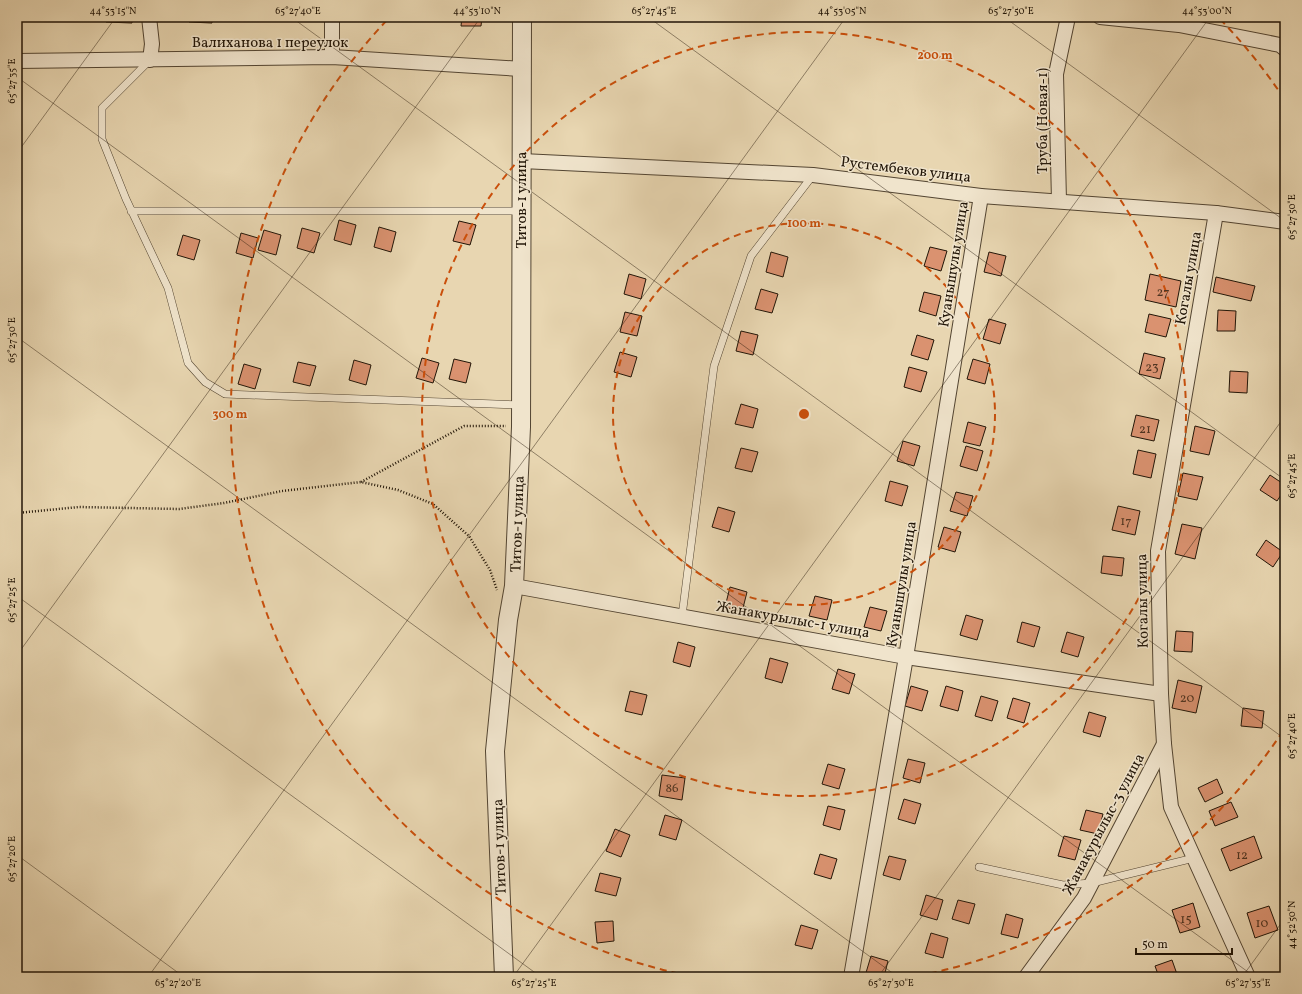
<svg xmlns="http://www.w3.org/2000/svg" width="1302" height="994" font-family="Vollkorn,serif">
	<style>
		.building { fill: #da9270; stroke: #211507 }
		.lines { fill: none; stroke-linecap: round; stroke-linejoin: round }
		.service-casing { stroke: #534532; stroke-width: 8 }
		.minor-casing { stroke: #534532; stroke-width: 16 }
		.tertiary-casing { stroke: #534532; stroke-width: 20 }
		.path { stroke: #211507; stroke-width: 2.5; stroke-dasharray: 1 2; stroke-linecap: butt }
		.service { stroke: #f0e4cc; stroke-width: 7 }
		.minor { stroke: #f0e4cc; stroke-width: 14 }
		.tertiary { stroke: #f0e4cc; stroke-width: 18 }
		.ticks { fill: none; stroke: #211507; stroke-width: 1; stroke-opacity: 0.45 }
		.ring { fill: none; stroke: #ca4f0b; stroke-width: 2; stroke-dasharray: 7 5 }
		.labels { text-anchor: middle; stroke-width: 3; stroke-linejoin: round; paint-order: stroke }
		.number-label { font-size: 13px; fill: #4f3421 }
		.street-label { font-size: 15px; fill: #211507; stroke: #f0e4cc }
		.centre { fill: #ca4f0b; stroke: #f0e4cc; stroke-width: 2 }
		.ring-label { font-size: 12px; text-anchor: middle; font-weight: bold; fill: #ca4f0b; stroke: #f0e4cc; stroke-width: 3; stroke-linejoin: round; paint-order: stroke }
		.neatline { fill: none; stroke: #211507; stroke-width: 1.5 }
		.ticks-label { font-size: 10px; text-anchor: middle; fill: #211507 }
	</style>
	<rect width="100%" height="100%" fill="#e8d6b1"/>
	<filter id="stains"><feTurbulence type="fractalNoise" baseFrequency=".005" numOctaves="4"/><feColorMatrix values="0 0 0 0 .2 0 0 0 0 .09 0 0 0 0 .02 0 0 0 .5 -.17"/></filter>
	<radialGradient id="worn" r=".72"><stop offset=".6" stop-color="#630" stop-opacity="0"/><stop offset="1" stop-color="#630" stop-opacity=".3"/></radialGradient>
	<g class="building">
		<polygon points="17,17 34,17 34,19 17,18"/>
		<polygon points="106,17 132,17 132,23 106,22"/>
		<polygon points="189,17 212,17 212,23 189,22"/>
		<rect x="290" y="17" width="21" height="4"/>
		<polygon points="462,17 482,17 481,26 461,26"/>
		<rect x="567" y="17" width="31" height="3"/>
		<polygon points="339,220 356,225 351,245 334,240"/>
		<polygon points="459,221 476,225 470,245 453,241"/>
		<polygon points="379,227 396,232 391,252 374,247"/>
		<polygon points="302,228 320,233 314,253 297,248"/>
		<polygon points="264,230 281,235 276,255 258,250"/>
		<polygon points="241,233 258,238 253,258 236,253"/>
		<polygon points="183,235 200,240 194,260 177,255"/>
		<polygon points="930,247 947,251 941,271 924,266"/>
		<polygon points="771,252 788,257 783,277 766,272"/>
		<polygon points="989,252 1006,256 1001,276 984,272"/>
		<polygon points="629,274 646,279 641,299 624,294"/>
		<polygon points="1150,274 1181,281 1176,307 1145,300"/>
		<polygon points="1216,277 1255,286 1251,301 1213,292"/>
		<polygon points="761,289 778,294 772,313 755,309"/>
		<polygon points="924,292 941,296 936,316 919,311"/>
		<polygon points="1218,310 1236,311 1235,331 1217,331"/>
		<polygon points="625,312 642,316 637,336 620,332"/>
		<polygon points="1149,314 1171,319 1166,337 1145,332"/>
		<polygon points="989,319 1006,324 1000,344 983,339"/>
		<polygon points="741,331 758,335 753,355 736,351"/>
		<polygon points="917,335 934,340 928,360 911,355"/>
		<polygon points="620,352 637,357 631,377 614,372"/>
		<polygon points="1144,353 1165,358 1160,379 1139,374"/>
		<polygon points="422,358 439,363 433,383 416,378"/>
		<polygon points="454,359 471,363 466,383 449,379"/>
		<polygon points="973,359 990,364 985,384 967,379"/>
		<polygon points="354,360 371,365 366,385 349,380"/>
		<polygon points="298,362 316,366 310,386 293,382"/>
		<polygon points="244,364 261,369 255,389 238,384"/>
		<polygon points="909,367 927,372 921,392 904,387"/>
		<polygon points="1230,371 1248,372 1247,393 1229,392"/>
		<polygon points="741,404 758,409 753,428 735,424"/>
		<polygon points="1136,415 1159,420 1154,441 1131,436"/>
		<polygon points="968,422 986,427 980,446 963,442"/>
		<polygon points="1195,426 1215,431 1209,455 1190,451"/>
		<polygon points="903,441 920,446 914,466 897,461"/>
		<polygon points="966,446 983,451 977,471 960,466"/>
		<polygon points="741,448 758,452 752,472 735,468"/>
		<polygon points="1138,450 1156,454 1151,478 1133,474"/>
		<polygon points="1183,473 1203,477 1197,500 1178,496"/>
		<polygon points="1270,475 1285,485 1285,489 1277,501 1260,490"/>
		<polygon points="890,481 908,486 902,506 885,501"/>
		<polygon points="956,492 973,496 967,516 950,511"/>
		<polygon points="1118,506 1140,511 1135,535 1112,530"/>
		<polygon points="718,507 735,512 729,532 712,527"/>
		<polygon points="1182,524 1202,528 1195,559 1175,554"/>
		<polygon points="944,527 961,532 955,552 938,547"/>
		<polygon points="1266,540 1283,552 1273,567 1256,555"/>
		<polygon points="1103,556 1124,558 1122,576 1101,573"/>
		<polygon points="730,587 747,592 742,612 725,607"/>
		<polygon points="815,596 832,600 827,620 809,616"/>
		<polygon points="870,607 887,611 881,631 864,627"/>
		<polygon points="966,615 983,620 977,640 960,635"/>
		<polygon points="1022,622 1040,627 1034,647 1017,642"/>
		<polygon points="1176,631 1193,632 1192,652 1174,651"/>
		<polygon points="1067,632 1084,637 1078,657 1061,652"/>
		<polygon points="678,642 695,647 690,667 673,662"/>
		<polygon points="770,658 788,663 782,683 765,678"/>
		<polygon points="838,669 855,674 849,694 832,689"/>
		<polygon points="1178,680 1202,686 1196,713 1172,708"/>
		<polygon points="911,686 928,691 922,711 905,706"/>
		<polygon points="946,686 963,691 958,711 940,706"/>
		<polygon points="630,691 647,695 642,715 625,711"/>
		<polygon points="981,696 998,701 992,721 975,716"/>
		<polygon points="1013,698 1030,703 1024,723 1007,718"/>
		<polygon points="1243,708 1264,711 1262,728 1241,726"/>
		<polygon points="1089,712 1106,717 1100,737 1083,732"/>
		<polygon points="908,759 925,763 920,783 903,778"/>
		<polygon points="828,764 845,769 839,789 822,784"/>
		<polygon points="662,775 685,778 682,800 659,796"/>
		<polygon points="1217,779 1223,793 1205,802 1198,788"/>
		<polygon points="904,799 921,804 915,824 898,819"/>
		<polygon points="1231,802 1238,817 1215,826 1209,811"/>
		<polygon points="828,806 845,810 840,830 823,825"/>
		<polygon points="1086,810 1103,814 1098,834 1080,830"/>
		<polygon points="665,815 682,820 676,840 659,835"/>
		<polygon points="615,829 630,835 621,857 606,851"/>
		<polygon points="1064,836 1081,840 1075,860 1058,856"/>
		<polygon points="1254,836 1262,858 1230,871 1221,849"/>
		<polygon points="820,854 837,859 831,879 814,874"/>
		<polygon points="889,856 906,860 900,880 883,875"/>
		<polygon points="600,873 621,878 616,896 595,891"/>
		<polygon points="926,895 943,900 937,920 920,915"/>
		<polygon points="958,900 975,904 969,924 952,919"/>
		<polygon points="1193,903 1200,927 1180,933 1172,910"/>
		<polygon points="1269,906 1278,930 1255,938 1247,913"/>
		<polygon points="1006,914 1023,919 1018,938 1001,934"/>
		<polygon points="613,921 614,941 597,943 595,922"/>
		<polygon points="801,925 818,930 812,949 795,945"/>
		<polygon points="931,933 948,938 943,958 925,953"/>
		<polygon points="871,956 888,961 884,977 865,976"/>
		<polygon points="1172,960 1178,977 1159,977 1155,966"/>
	</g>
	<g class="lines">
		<g class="service-casing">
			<g id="service">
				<polyline points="150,60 102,108 102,139 126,199 168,288 188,363 205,382 225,394 520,405"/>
				<polyline points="131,211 521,211"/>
				<polyline points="682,616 714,366 751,256 813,175"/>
				<polyline points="979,867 1063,885 1092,883 1194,858"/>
			</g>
		</g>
		<g class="minor-casing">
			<g id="minor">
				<polyline points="149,17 152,44 150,60"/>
				<polyline points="1100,17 1179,25 1280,45 1285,49"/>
				<polyline points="332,57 332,17"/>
				<polyline points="17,61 332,57 522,69"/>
				<polyline points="522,161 813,175 981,196 1216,213 1285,222"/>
				<polyline points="1059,201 1056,74 1068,17"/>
				<polyline points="1216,213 1158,551 1161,694 1164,744 1171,807 1248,977"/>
				<polyline points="514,586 906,657 1161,694"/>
				<polyline points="851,977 906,657 981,196"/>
				<polyline points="1026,977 1084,898 1164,744"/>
			</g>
		</g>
		<g class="tertiary-casing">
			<polyline id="tertiary" points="504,977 495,751 508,620 514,586 521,427 522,17"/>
		</g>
		<g class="path">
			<polyline points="361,482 464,426 506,426"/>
			<polyline points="17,513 79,507 179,509 224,503 282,491 361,482 398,490 433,504 469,536 490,570 497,590"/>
		</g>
		<use href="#service" class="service"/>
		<use href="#minor" class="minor"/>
		<use href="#tertiary" class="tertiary"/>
	</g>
	<path class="ticks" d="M291,17l994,722M648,17l637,463M1004,17l281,204M17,77l1238,900M17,153l99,-136M17,337l881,640M17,596l524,381M17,655l464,-638M17,855l167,122M148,977l698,-960M513,977l697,-960M878,977l407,-561M1242,977l43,-59"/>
	<g class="ring">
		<circle cx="804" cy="414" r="191"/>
		<circle cx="804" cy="414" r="382"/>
		<path d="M1283 731A574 574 0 0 1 918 976M690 976A574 574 0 0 1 388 19M1220 19A574 574 0 0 1 1283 97"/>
	</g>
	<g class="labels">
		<g class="number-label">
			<text x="1163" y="296">27</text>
			<text x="1152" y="371">23</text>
			<text x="1145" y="433">21</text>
			<text x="1126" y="525">17</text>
			<text x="1187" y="702">20</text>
			<text x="672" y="792">86</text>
			<text x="1242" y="859">12</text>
			<text x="1186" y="923">15</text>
			<text x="1262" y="927">10</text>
		</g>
		<g class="street-label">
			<text x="270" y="47">Валиханова 1 переулок</text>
			<text transform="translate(1042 121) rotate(-90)" y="5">Труба (Новая-1)</text>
			<text transform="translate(906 169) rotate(7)" y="5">Рустембеков улица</text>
			<text transform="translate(521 200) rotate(-90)" y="5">Титов-1 улица</text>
			<text transform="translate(953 264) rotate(-81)" y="5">Куанышулы улица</text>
			<text transform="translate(1188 278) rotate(-80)" y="5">Когалы улица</text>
			<text transform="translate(517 524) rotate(-88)" y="5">Титов-1 улица</text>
			<text transform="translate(901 584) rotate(-81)" y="5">Куанышулы улица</text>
			<text transform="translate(1142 601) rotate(-91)" y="5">Когалы улица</text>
			<text transform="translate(793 619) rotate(10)" y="5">Жанакурылыс-1 улица</text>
			<text transform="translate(1103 824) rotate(-62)" y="5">Жанакурылыс-3 улица</text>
			<text transform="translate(499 847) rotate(-92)" y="5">Титов-1 улица</text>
		</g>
	</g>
	<circle cx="804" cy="414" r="6" class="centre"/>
	<g class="ring-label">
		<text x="935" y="59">200 m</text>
		<text x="804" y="227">100 m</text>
		<text x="230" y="418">300 m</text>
	</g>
	<rect width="1302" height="994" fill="none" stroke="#e8d6b1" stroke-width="44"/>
	<path d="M1136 948v6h96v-6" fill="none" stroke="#211507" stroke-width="2"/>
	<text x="1142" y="948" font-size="12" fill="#211507" stroke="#f0e4cc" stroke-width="3" paint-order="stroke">50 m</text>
	<rect x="22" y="22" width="1258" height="950" class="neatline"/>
	<g class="ticks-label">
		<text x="113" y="14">44°53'15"N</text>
		<text x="298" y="14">65°27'40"E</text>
		<text x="477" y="14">44°53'10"N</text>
		<text x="654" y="14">65°27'45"E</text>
		<text x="842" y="14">44°53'05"N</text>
		<text x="1011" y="14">65°27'50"E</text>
		<text x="1207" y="14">44°53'00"N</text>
		<text transform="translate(11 81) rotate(-90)" y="4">65°27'35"E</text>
		<text transform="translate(1291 217) rotate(-90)" y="4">65°27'50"E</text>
		<text transform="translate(11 340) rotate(-90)" y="4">65°27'30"E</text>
		<text transform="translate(1291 476) rotate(-90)" y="4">65°27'45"E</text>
		<text transform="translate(11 600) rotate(-90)" y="4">65°27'25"E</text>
		<text transform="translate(1291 736) rotate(-90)" y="4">65°27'40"E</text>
		<text transform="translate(11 859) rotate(-90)" y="4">65°27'20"E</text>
		<text transform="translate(1291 925) rotate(-90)" y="4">44°52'50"N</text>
		<text x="178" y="986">65°27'20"E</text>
		<text x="534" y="986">65°27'25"E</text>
		<text x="891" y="986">65°27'30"E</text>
		<text x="1248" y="986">65°27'35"E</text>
	</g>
	<rect width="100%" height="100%" filter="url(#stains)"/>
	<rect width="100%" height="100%" fill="url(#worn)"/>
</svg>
